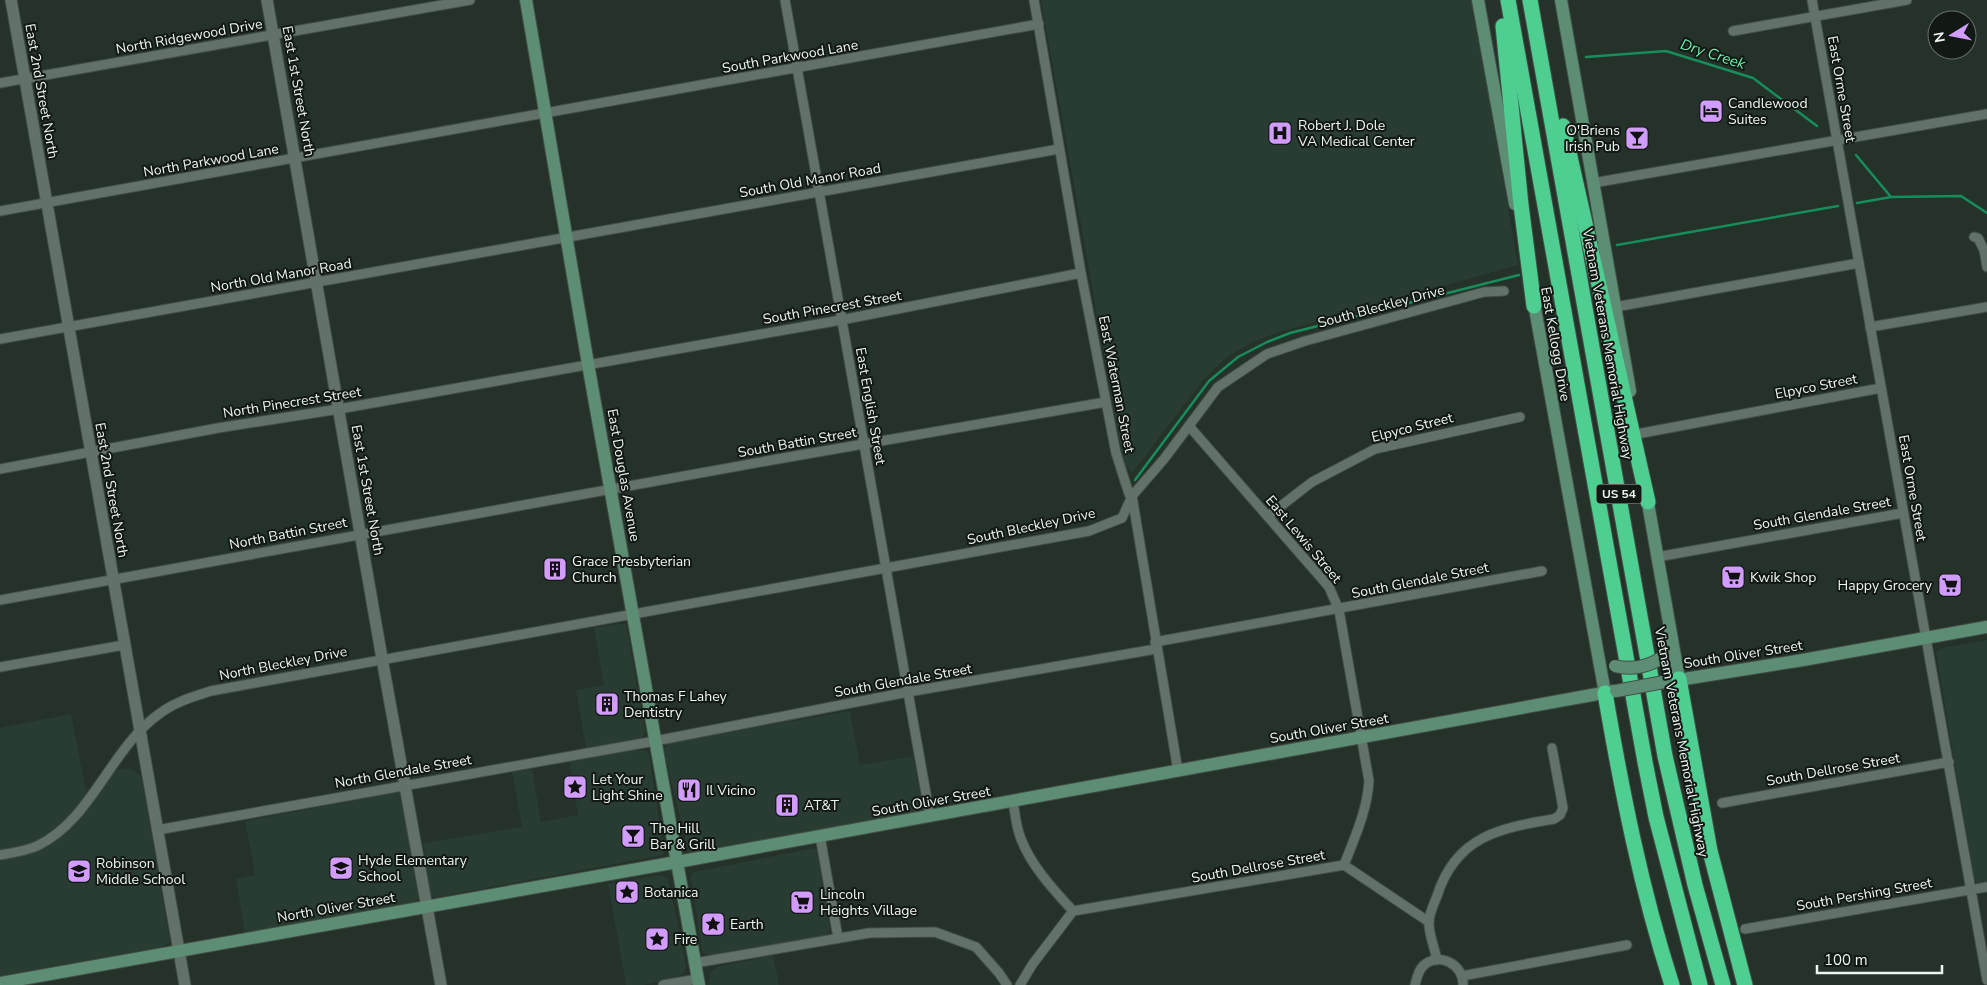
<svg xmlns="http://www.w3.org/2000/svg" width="1987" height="985" font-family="'Nunito Sans',sans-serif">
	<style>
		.built { fill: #283c31 }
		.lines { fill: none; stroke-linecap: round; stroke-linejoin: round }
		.stream { stroke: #178d5c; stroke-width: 2.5 }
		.minor-casing { stroke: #434f47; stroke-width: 11 }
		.tertiary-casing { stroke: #434f47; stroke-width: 13 }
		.secondary-casing { stroke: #434f47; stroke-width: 14 }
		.motorway-casing { stroke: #434f47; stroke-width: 17 }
		.minor { stroke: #637269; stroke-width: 9 }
		.tertiary { stroke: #637269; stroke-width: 11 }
		.secondary { stroke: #5d8e75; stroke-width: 12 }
		.motorway { stroke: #4ece91; stroke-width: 15 }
		.secondary-bridge-casing { stroke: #434f47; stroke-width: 14; stroke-linecap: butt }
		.secondary-bridge { stroke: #5d8e75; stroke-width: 12 }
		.labels { text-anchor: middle; stroke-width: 4; stroke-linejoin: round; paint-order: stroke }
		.shield { fill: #121814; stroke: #abb3ae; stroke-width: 1 }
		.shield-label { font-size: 12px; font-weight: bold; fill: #edf5f0 }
		.street-label { font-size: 14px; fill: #edf5f0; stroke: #121814 }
		.poi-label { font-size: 14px; fill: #edf5f0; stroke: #121814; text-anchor: start }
		.water-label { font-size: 15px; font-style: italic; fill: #69f2af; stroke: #121814 }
	</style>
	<rect width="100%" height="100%" fill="#24322a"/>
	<g class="built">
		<polygon points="1041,0 1472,0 1518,265 1279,332 1255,341 1227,357 1204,379 1132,473 1124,463 1121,449"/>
		<polygon points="620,624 626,624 645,730 644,735 641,738 586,748 576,690 604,685 594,628"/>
		<polygon points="1987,640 1987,883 1981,884 1976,883 1974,878 1936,652 1942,648"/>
		<polygon points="850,711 860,765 913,756 923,809 922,811 694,853 688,851 664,751 667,743"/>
		<polygon points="71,714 86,791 90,804 113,773 118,769 131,768 140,775 142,780 170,942 163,947 0,976 0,728"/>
		<polygon points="635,750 646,751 649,754 664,851 663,855 438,897 434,897 431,895 423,843 522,827 512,772 532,769 541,822 578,815 569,762"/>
		<polygon points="399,792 402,794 420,893 419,899 412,904 245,933 236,879 255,875 245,821"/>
		<polygon points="814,848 817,852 830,928 829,932 826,935 711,955 705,954 702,951 691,880 691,875 693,872"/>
		<polygon points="662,875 668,878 684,955 686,967 684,972 675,979 643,985 626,985 608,884"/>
		<polygon points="773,955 779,985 708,985 710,973 717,967"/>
	</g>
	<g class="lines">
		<g class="stream">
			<polyline points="1586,57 1666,51 1753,78 1817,126"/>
			<polyline points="1856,155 1891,197"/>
			<polyline points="1857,203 1891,197 1961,196 1987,213"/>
			<polyline points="1617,245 1838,206"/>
			<polyline points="1135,480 1209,381 1238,357 1267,342 1290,333 1519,275"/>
		</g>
		<g class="minor-casing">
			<g id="minor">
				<polyline points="785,0 930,816"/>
				<polyline points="1034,0 1081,273 1116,453 1129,494 1132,496 1178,771"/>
				<polyline points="1812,0 1987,980"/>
				<polyline points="1733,31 1907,0"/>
				<polyline points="0,83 470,0"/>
				<polyline points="1593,183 1987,114"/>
				<polyline points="0,211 1039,24"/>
				<polyline points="1974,237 1978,238 1984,250 1987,267"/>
				<polyline points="1615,307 1859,263"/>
				<polyline points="1870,327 1987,307"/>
				<polyline points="0,339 1059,149"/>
				<path d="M1189,426l140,161 10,23 30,171c-2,30 -14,56 -25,84"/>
				<polyline points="1637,434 1881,388"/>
				<polyline points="0,469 218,428 339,409 841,320 1081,273"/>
				<polyline points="1268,516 1312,482 1375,449 1520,417"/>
				<polyline points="1657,557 1903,513"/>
				<polyline points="0,600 789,457 1106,402"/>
				<polyline points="1155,642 1542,571"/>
				<polyline points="0,667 124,645"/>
				<path d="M1013,801c2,12 3,26 8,38 11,28 32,50 52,72"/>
				<polyline points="1722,803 1949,762"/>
				<polyline points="157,830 655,741 908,692 1156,649"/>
				<polyline points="820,836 838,938"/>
				<path d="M0,855c12,-2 26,-4 37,-9 55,-26 73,-97 122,-132 16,-12 33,-17 52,-23l878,-160 33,-13 10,-22 32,-37 54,-72 49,-33 38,-13 179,-49 20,-1"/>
				<polyline points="1745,929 1987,887"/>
				<path d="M1437,960c-2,-11 -9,-28 -8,-38 0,-8 5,-18 8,-26 19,-60 63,-68 117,-77l6,-4 3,-7 -11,-60"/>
				<polyline points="695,963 869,933 935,932 976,947 999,973 1007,985"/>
				<polyline points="1462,976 1627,945"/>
				<polyline points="663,985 698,979"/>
				<polyline points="1020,985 1032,965 1073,911 1344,865 1429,922"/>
				<path d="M1415,985c2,-7 3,-14 8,-19 15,-15 41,-2 40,19"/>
			</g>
		</g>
		<g class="tertiary-casing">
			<g id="tertiary">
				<polyline points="11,0 185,985"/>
				<polyline points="267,0 383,664 441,985"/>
			</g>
		</g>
		<g class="secondary-casing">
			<g id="secondary">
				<polyline points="526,0 588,364 699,985"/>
				<polyline points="1478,0 1515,204"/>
				<polyline points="1561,0 1630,391"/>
				<polyline points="1533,298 1605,693"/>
				<polyline points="1646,492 1679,679"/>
				<polyline points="1672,681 1803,660 1987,627"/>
				<polyline points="0,983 677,862 1614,691"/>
			</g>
		</g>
		<g class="motorway-casing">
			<g id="motorway">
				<polyline points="1508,0 1645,762 1656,817 1700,985"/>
				<polyline points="1530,0 1665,756 1695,885 1723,985"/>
				<polyline points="1503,26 1521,205 1534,306"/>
				<polyline points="1563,126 1648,502"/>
				<polyline points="1679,679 1710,851 1745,985"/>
				<path d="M1605,693c17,99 36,196 67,292"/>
			</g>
		</g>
		<use href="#minor" class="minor"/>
		<use href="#tertiary" class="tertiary"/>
		<use href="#secondary" class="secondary"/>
		<use href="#motorway" class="motorway"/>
		<g class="secondary-bridge-casing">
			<g id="secondary-bridge">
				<path d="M1615,666c16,4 33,1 46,-8"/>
				<polyline points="1616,691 1664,682"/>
			</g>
		</g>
		<use href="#secondary-bridge" class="secondary-bridge"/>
	</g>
	<defs>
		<g id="hotel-square" transform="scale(1.25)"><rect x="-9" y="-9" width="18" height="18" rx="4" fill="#d29cfd" stroke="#121814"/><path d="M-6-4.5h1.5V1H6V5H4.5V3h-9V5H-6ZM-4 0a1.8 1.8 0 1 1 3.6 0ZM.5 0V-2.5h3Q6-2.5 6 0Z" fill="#111"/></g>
		<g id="hospital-square" transform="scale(1.25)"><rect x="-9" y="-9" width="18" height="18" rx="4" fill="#d29cfd" stroke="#121814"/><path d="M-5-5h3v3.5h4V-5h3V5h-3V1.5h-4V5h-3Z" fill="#111"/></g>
		<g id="bar-square" transform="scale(1.25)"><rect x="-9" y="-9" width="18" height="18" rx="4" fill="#d29cfd" stroke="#121814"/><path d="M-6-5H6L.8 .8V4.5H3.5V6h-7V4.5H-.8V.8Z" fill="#111"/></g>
		<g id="building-square" transform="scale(1.25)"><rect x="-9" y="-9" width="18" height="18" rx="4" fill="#d29cfd" stroke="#121814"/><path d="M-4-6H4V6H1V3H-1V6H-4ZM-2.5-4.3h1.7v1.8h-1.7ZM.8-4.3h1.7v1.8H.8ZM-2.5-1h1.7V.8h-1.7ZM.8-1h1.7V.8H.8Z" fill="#111"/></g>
		<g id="supermarket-square" transform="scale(1.25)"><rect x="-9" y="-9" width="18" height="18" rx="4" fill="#d29cfd" stroke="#121814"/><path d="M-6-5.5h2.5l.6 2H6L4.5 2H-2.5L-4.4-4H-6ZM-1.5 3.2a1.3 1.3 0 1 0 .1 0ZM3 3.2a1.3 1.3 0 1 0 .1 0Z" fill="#111"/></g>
		<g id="sight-square" transform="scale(1.25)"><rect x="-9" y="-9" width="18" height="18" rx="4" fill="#d29cfd" stroke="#121814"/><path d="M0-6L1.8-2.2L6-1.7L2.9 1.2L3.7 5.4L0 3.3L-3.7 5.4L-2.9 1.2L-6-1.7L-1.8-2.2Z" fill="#111"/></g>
		<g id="restaurant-square" transform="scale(1.25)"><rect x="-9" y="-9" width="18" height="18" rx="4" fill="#d29cfd" stroke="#121814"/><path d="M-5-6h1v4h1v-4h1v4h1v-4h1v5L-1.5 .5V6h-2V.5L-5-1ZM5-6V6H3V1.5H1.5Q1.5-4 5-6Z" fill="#111"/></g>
		<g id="school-square" transform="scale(1.25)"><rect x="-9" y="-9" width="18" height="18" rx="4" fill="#d29cfd" stroke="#121814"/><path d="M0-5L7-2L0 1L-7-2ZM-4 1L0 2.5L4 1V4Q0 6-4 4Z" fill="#111"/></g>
	</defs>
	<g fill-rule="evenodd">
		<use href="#hotel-square" x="1711" y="111"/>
		<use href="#hospital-square" x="1280" y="133"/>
		<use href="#bar-square" x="1637" y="138"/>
		<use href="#building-square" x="555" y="569"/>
		<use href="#supermarket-square" x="1733" y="577"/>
		<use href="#supermarket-square" x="1950" y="585"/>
		<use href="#building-square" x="607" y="704"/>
		<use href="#sight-square" x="575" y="787"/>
		<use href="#restaurant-square" x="689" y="790"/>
		<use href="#building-square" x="787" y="805"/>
		<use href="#bar-square" x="633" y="836"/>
		<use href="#school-square" x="341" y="868"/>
		<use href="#school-square" x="79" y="871"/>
		<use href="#sight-square" x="627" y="892"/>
		<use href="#supermarket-square" x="802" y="902"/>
		<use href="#sight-square" x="713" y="924"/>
		<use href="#sight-square" x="657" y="939"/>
	</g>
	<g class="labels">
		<rect class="shield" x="1596.5" y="484.5" width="45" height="19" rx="4"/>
		<g class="shield-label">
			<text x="1619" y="498">US 54</text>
		</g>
		<g class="street-label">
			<text transform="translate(189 36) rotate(-10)" y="5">North Ridgewood Drive</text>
			<text transform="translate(790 56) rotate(-10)" y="5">South Parkwood Lane</text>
			<text transform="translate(1842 89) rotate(80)" y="5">East Orme Street</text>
			<text transform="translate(42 91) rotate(80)" y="5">East 2nd Street North</text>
			<text transform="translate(299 91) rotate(80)" y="5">East 1st Street North</text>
			<text transform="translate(211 160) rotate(-10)" y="5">North Parkwood Lane</text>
			<text transform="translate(810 180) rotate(-10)" y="5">South Old Manor Road</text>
			<text transform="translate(281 275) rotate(-10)" y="5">North Old Manor Road</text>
			<text transform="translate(1381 306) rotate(-15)" y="5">South Bleckley Drive</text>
			<text transform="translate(832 307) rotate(-10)" y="5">South Pinecrest Street</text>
			<text transform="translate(1556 344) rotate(80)" y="5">East Kellogg Drive</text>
			<text transform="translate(1608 344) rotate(80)" y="5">Vietnam Veterans Memorial Highway</text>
			<text transform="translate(1117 384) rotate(79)" y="5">East Waterman Street</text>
			<text transform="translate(1816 386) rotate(-11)" y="5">Elpyco Street</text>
			<text transform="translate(292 402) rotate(-9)" y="5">North Pinecrest Street</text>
			<text transform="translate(871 406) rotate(80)" y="5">East English Street</text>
			<text transform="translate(1412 427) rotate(-14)" y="5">Elpyco Street</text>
			<text transform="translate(797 442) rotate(-10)" y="5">South Battin Street</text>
			<text transform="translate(624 475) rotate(80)" y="5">East Douglas Avenue</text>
			<text transform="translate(1913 488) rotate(80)" y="5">East Orme Street</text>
			<text transform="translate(112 490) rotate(80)" y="5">East 2nd Street North</text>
			<text transform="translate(368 490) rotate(80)" y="5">East 1st Street North</text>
			<text transform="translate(1822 513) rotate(-10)" y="5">South Glendale Street</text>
			<text transform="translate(1031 526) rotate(-12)" y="5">South Bleckley Drive</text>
			<text transform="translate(288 533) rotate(-11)" y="5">North Battin Street</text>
			<text transform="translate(1304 539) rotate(50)" y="5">East Lewis Street</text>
			<text transform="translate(1420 580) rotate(-11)" y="5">South Glendale Street</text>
			<text transform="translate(1743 654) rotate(-9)" y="5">South Oliver Street</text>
			<text transform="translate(283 663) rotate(-11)" y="5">North Bleckley Drive</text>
			<text transform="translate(903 680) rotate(-10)" y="5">South Glendale Street</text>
			<text transform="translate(1329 728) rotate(-10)" y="5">South Oliver Street</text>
			<text transform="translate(1682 742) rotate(79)" y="5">Vietnam Veterans Memorial Highway</text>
			<text transform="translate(1833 769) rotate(-10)" y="5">South Dellrose Street</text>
			<text transform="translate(403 771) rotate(-10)" y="5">North Glendale Street</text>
			<text transform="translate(931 801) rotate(-10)" y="5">South Oliver Street</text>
			<text transform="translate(1258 866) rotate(-10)" y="5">South Dellrose Street</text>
			<text transform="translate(1864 894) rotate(-10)" y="5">South Pershing Street</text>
			<text transform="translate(336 907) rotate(-10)" y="5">North Oliver Street</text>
		</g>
		<g class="poi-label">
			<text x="1728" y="108">Candlewood<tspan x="1728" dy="16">Suites</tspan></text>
			<text x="1298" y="130">Robert J. Dole<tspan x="1298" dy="16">VA Medical Center</tspan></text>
			<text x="1620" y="135" text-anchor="end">O'Briens<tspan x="1620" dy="16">Irish Pub</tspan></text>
			<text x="572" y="566">Grace Presbyterian<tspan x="572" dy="16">Church</tspan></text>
			<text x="1750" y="582">Kwik Shop</text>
			<text x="1932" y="590" text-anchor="end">Happy Grocery</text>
			<text x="624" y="701">Thomas F Lahey<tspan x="624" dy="16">Dentistry</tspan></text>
			<text x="592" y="784">Let Your<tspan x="592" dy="16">Light Shine</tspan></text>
			<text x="706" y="795">Il Vicino</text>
			<text x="804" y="810">AT&amp;T</text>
			<text x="650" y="833">The Hill<tspan x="650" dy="16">Bar &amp; Grill</tspan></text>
			<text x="358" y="865">Hyde Elementary<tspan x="358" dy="16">School</tspan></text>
			<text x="96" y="868">Robinson<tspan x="96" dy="16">Middle School</tspan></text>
			<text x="644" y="897">Botanica</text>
			<text x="820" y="899">Lincoln<tspan x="820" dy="16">Heights Village</tspan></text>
			<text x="730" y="929">Earth</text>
			<text x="674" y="944">Fire</text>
		</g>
		<g class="water-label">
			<text transform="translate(1713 54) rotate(18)" y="5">Dry Creek</text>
		</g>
	</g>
	<g transform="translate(1952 35) rotate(260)"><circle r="24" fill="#121814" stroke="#6a706c"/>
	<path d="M0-4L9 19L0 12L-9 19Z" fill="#d29cfd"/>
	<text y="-8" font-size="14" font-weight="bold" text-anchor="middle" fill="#edf5f0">N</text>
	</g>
	<path d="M1817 965v8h125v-8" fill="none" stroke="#edf5f0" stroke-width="2.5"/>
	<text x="1824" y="965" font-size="15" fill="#edf5f0" stroke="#121814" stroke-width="4" paint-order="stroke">100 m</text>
</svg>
